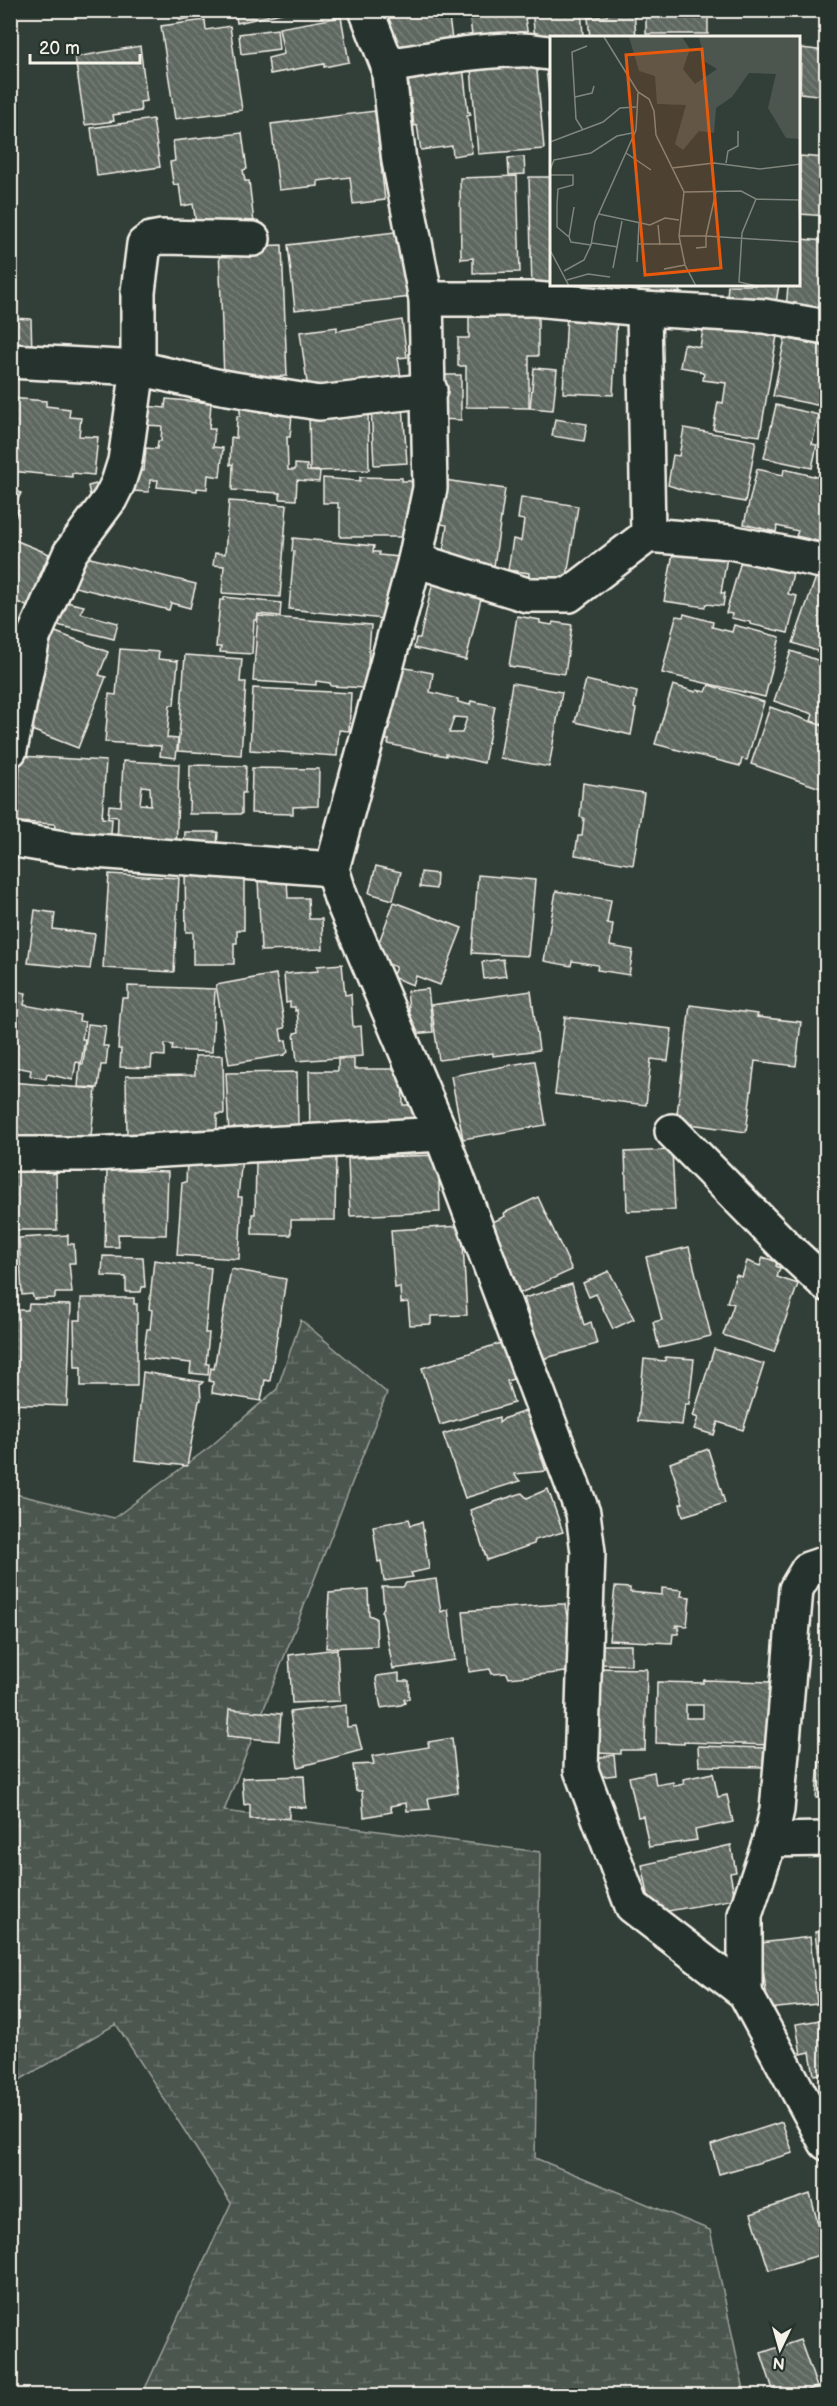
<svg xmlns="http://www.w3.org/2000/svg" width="837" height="2406" font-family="'Balsamiq Sans',sans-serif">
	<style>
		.wetland { fill: url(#wetland-marsh); stroke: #a0a49c; stroke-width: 1.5 }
		.building { fill: url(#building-back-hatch); stroke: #f4f1e8; stroke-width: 1.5; fill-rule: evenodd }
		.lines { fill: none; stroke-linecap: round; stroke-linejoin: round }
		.minor-casing { stroke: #f4f1e8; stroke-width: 38 }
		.minor { stroke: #26332d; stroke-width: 33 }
		.inset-road { fill: none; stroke: #80867e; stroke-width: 1.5 }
		.view { fill: #e8590c; fill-opacity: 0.15; stroke: #e8590c; stroke-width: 3 }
		.inset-edge { fill: none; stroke: #f4f1e8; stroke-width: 3 }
	</style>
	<defs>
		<pattern id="wetland-marsh" width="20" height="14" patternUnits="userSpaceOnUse" patternTransform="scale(1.5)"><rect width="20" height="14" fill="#4c564f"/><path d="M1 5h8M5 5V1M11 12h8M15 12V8" fill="none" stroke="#666f68"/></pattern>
		<pattern id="building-back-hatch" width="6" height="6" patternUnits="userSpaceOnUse" patternTransform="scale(1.5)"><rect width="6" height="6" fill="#5f6861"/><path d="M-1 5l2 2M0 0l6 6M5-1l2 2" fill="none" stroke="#777e78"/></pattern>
	</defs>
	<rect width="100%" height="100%" fill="#323e38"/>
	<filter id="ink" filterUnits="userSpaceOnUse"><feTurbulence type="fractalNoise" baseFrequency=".0167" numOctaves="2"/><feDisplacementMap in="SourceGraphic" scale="12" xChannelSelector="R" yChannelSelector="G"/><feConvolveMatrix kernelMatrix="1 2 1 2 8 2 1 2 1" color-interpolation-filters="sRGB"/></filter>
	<g filter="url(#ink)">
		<polygon class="wetland" points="301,1320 387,1393 224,1811 540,1852 535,2158 710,2230 745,2395 142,2395 231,2203 116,2024 11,2085 11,1493 114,1518 211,1446 277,1389"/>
		<g class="building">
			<polygon points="178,10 225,10 225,11 180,20"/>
			<polygon points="235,10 295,10 237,23"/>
			<polygon points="378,10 448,10 453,47 397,64"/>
			<polygon points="469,10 527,10 528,18 525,18 529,42 473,45"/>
			<polygon points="532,10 581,10 583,35 552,38 536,48"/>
			<polygon points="607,10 634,10 636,38 590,38 588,18 607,16"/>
			<rect x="646" y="10" width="62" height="24"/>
			<polygon points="746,10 788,10 788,14"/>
			<polygon points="341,17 349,62 324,67 324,64 270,74 268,58 284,54 279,28"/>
			<polygon points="205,20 206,30 230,26 242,110 175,119 161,26"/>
			<polygon points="277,29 279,49 241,54 239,34"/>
			<polygon points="140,46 147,101 140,102 141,111 113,115 114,121 85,125 75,57"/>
			<polygon points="801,48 826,51 826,96 800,93"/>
			<polygon points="470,56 536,60 544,149 478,154"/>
			<polygon points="462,57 468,112 470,112 471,115 467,116 472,153 453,156 452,146 421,150 417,125 414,126 406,64"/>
			<polygon points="552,66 552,145 551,145 548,114 551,114 546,67"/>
			<polygon points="375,111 385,200 353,204 350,177 318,181 318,186 279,190 271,124"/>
			<polygon points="153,119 160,167 97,176 91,128"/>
			<polygon points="242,133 247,169 243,170 245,181 249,181 255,231 197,229 193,204 182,206 179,184 174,185 173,182 170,162 175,161 173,141"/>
			<polygon points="800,156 826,158 826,216 800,214"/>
			<polygon points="524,157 525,174 509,175 508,158"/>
			<polygon points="517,176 520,272 473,273 473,258 461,259 460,178"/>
			<polygon points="529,177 552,177 552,285 580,285 580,287 532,289"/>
			<polygon points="403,231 411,297 295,310 288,245"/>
			<polygon points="800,239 826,241 826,314 786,311 788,285 800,285"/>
			<polygon points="282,245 287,376 224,378 219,247"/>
			<polygon points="638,285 679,285 680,295 653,299 652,291 639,293"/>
			<polygon points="728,285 779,285 775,308 727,298"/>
			<polygon points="469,307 538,307 538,356 529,356 529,408 466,407 466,366 458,366 458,338 469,338"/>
			<polygon points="567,312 617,315 613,395 563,393"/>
			<polygon points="10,318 31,319 32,354 10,353"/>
			<polygon points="705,318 778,330 760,436 713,429 718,402 723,403 726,383 703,380 704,374 697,370 680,367 684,344 700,347"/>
			<polygon points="402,320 407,357 398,358 401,377 308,390 300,332 337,327 337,331"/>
			<polygon points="785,338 826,347 826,407 773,396"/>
			<polygon points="534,368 557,370 553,410 530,408"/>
			<polygon points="437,375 461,375 461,420 437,419"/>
			<polygon points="10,398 46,401 46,406 70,409 69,417 81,418 79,436 98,437 94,475 72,473 72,477 10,471"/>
			<polygon points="166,399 211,403 209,429 215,429 213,447 223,448 220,477 208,475 207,489 197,488 197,491 157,487 158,480 150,480 149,492 131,491 132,470 144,471 146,448 157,449 158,441 161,441 162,426 145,425 146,406 165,408"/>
			<polygon points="403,405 407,463 374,465 371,407"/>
			<polygon points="776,405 819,415 812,444 817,445 812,468 764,458"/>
			<polygon points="240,407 259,408 259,412 292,414 290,437 287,437 288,470 295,470 295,464 307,465 307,471 320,472 319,482 297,480 296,500 280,499 280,493 232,490 233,464 230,465 231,437 236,438 237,416 240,416"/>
			<polygon points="368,409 369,470 310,471 309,411"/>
			<polygon points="555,419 587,424 584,441 552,436"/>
			<polygon points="684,428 756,441 745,502 686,491 668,485 673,455 679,456"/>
			<polygon points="757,469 783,475 784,469 826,479 826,543 796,536 798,531 777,526 776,532 744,524"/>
			<polygon points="360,477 402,478 402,481 414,481 414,499 410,499 410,537 340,537 340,508 338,508 338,503 323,503 323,478 360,481"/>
			<polygon points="438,479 505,489 493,573 442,559 447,525 435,523"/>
			<polygon points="100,483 91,500 88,486"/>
			<polygon points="10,487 21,493 14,508 19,510 10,527"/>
			<polygon points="521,497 578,506 565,589 528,583 529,573 508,570 513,539 521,541 524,520 518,519"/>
			<polygon points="229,501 287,505 280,597 222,593 224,566 213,565 215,553 225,554"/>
			<polygon points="10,538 49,554 38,579 41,580 28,607 10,598"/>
			<polygon points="293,538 374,546 373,552 379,552 379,555 400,557 383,619 289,609 294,551 292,551"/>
			<polygon points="674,548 727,557 721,593 725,593 723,606 706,604 705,607 664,601"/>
			<polygon points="78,555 196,584 190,608 171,603 169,610 71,586"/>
			<polygon points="741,561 793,573 788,594 797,596 788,633 750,624 750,622 731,618 732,614 726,613"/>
			<polygon points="434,577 484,586 466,660 414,648 416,638 420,638"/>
			<polygon points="816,577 826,581 826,654 793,643"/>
			<polygon points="224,597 281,603 280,616 258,614 257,620 254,620 252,654 220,652 221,647 216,647 220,600 224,600"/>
			<polygon points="62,601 84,606 80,613 118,623 114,639 53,624"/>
			<polygon points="684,614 713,622 712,627 732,632 734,625 780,637 765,697 662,673 676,616 683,617"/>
			<polygon points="258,616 371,625 366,688 331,686 330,683 316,681 316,685 253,681"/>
			<polygon points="517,616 540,620 540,623 552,625 553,622 572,625 565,674 509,666"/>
			<polygon points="53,631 108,652 99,675 106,677 78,748 16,724"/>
			<polygon points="120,649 159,652 158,659 178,661 174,705 170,705 167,738 178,739 176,758 160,756 161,746 105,742 109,694 116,695"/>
			<polygon points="791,651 826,663 826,726 811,721 813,714 774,701"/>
			<polygon points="185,655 242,659 240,682 246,682 241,755 178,751"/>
			<path d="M401,667l32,6 -3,19 28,7v3l12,3 1,-4 24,5 -11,57 -38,-9v2l-58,-12 1,-4h-3zM454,717l13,1 -5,15h-13z"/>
			<polygon points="586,680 637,692 634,708 636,709 631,735 575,722"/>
			<polygon points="512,683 562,692 549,767 500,758"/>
			<polygon points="673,685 696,692 697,690 706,692 709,685 764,702 747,760 742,759 740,766 655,744"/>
			<polygon points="253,688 351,693 349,731 339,730 337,756 250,750"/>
			<polygon points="770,707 826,727 826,790 751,764"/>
			<polygon points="20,756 106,761 102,818 112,819 110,847 53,844 55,824 18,822"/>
			<path d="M123,761l56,3 -3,90 -59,-3 1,-34 -10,-1 1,-11 12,1zM142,786l8,1 1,18 -11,-1z"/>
			<polygon points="190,765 246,766 245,793 242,793 242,814 189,814"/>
			<polygon points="252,768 319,769 318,806 293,807 293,814 251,813"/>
			<polygon points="583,783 644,793 633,865 575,855 578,836 582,836 584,818 580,817"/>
			<polygon points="185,832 218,832 217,847 184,847"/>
			<polygon points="376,866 401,872 393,900 369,893"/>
			<polygon points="185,872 244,872 244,930 237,930 237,943 234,943 234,964 193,964 193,932 186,932"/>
			<polygon points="421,872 437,874 436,889 420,887"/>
			<polygon points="109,874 179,878 174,972 103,968"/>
			<polygon points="478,875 535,880 528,956 472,953"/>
			<polygon points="258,878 287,878 288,898 308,898 309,919 322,919 323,949 261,951"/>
			<polygon points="556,891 611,900 607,923 613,924 610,946 633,950 629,975 597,970 598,965 572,961 571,966 544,961"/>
			<polygon points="394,902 462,928 440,985 416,976 413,985 392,977 396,967 373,958"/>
			<polygon points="35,910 55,913 53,929 95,934 90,969 28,963"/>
			<polygon points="503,959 506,976 484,979 482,962"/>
			<polygon points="342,964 345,995 351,994 353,1027 361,1026 363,1056 297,1061 294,1033 299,1032 297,1010 295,1011 295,1007 290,1007 290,1002 286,1003 284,974 318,971 317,966"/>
			<polygon points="276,974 285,1028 280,1029 282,1041 286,1040 288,1052 284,1055 229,1064 216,985"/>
			<polygon points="128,986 215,989 212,1052 172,1050 173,1045 165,1044 165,1056 152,1055 151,1068 120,1067 121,1049 118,1049 120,1017 122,998 128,998"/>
			<polygon points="428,989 433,1032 412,1034 407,991"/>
			<polygon points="10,990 26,993 24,1005 80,1015 79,1021 85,1022 82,1039 85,1039 81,1063 76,1062 73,1080 47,1074 46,1079 30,1076 31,1070 10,1066"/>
			<polygon points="531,991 539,1050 493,1056 493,1053 439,1060 431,1005"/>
			<polygon points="690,1005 758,1014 757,1017 801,1022 796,1066 755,1061 746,1132 676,1122"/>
			<polygon points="565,1017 672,1029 668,1061 651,1059 646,1105 555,1094"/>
			<polygon points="88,1024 106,1026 103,1046 108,1046 106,1065 101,1065 98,1088 78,1087 80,1064 83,1064"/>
			<polygon points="223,1055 224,1114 217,1114 217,1134 127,1135 126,1076 195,1075 195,1056"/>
			<polygon points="338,1059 354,1059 354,1069 396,1069 396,1074 402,1074 403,1105 414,1105 415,1127 310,1136 309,1071 338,1071"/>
			<polygon points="533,1061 535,1061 546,1125 463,1139 451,1076"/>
			<polygon points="297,1072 298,1128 229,1136 226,1073"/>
			<polygon points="10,1082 96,1089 90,1145 10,1144"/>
			<polygon points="672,1150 675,1210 627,1211 625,1152"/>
			<polygon points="285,1155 336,1156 335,1220 291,1220 291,1235 252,1234 252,1214 255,1214 256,1161 285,1162"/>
			<polygon points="438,1155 440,1212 350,1216 348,1158"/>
			<polygon points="242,1158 238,1197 242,1197 239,1259 177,1255 182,1183 186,1182 187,1160"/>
			<polygon points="53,1165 52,1174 56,1173 57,1230 10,1230 10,1169"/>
			<polygon points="107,1170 168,1172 166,1235 118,1234 119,1247 105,1247"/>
			<polygon points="538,1197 572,1270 516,1295 489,1224 505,1216 504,1213"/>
			<polygon points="462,1226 467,1315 431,1316 431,1324 410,1325 408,1302 401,1303 400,1287 395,1288 391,1230"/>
			<polygon points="68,1235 68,1244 74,1244 75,1263 69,1263 72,1293 55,1293 55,1298 34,1299 32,1294 22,1295 19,1238"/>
			<polygon points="689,1247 711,1336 659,1348 653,1322 662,1320 646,1257"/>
			<polygon points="103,1256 143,1257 145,1287 142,1287 141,1292 126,1292 126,1277 102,1276"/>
			<polygon points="763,1257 777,1262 776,1266 780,1268 777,1277 798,1284 774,1352 723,1335 734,1304 727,1302 736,1275 742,1277 747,1261 760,1266"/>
			<polygon points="154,1260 211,1268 205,1333 209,1333 206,1364 209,1364 208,1375 190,1373 191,1363 143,1358 147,1329 150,1329 152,1310 149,1309"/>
			<polygon points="231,1269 286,1279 270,1381 265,1380 261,1401 212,1393 213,1382 209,1381 211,1368 214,1369"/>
			<polygon points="609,1271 634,1319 613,1329 596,1294 589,1297 583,1283"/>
			<polygon points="572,1284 584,1325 591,1322 597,1344 542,1359 524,1298"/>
			<polygon points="81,1298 134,1298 134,1304 137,1304 137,1386 81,1386 81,1367 75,1367 74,1320 81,1320"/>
			<polygon points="29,1304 71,1305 67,1406 10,1404 10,1310 28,1310"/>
			<polygon points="501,1343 513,1379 507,1381 514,1403 440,1425 422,1368"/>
			<polygon points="714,1349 764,1364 743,1430 718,1422 714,1435 694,1429 698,1418 693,1416"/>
			<polygon points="665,1357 694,1359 689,1404 685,1404 682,1425 638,1421 644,1359 665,1361"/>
			<polygon points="143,1372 203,1382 200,1385 201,1400 199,1401 187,1466 135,1460"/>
			<polygon points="526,1411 546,1471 514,1474 520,1481 465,1498 443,1434 499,1417 499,1423 505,1418"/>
			<polygon points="708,1449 725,1503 683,1516 680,1504 683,1503 670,1463"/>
			<polygon points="548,1489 563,1532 535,1540 534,1544 487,1560 470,1510 522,1493 527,1498"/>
			<polygon points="409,1519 411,1525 422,1522 429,1569 411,1573 413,1577 384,1581 381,1561 378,1562 373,1526"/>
			<polygon points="436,1579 441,1612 448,1609 455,1660 393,1669 382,1611 384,1607 382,1587 403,1587 406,1583"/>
			<polygon points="615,1587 630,1588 630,1592 662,1595 662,1588 682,1590 681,1596 690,1597 687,1626 676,1625 676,1627 679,1627 678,1634 673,1634 672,1643 609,1640"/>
			<polygon points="368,1590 369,1615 376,1618 377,1646 326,1648 329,1593"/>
			<polygon points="826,1601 826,1615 823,1616 818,1604"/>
			<polygon points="559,1604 565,1604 575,1671 509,1678 507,1673 492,1674 490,1669 469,1672 463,1611"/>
			<polygon points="601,1645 631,1645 631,1665 601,1664"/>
			<polygon points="337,1649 340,1701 292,1703 289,1655"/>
			<polygon points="597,1668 647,1669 645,1750 621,1750 621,1754 595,1753"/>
			<polygon points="399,1673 399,1681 409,1681 409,1699 404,1699 405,1703 401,1705 381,1708 376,1680 377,1676"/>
			<path d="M704,1680l66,2 -1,63 -85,-3v2l-28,-1 1,-61 46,1zM686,1705h17v13h-17z"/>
			<polygon points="346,1705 347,1727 356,1726 362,1750 298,1767 290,1712"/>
			<polygon points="229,1709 281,1714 279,1741 227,1736"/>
			<polygon points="452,1738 458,1793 428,1798 430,1809 407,1811 406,1803 390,1806 392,1812 364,1817 362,1791 356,1791 353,1765 374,1764 372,1756 429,1747 428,1742"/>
			<polygon points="698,1746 766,1748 766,1767 699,1766"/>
			<polygon points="614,1755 616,1775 598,1777 596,1758"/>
			<polygon points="826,1757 826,1812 822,1811 823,1798 816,1798 819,1762 826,1762"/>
			<polygon points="654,1772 656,1785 673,1782 674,1786 684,1784 683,1779 713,1773 718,1797 727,1795 733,1822 695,1830 697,1840 649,1847 643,1816 638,1817 629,1777"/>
			<polygon points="304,1776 306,1808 289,1806 289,1818 250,1819 250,1804 244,1805 242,1778"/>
			<polygon points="731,1845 736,1872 730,1873 735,1899 652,1914 642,1865"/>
			<polygon points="826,1931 826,1996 822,1996 815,1932"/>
			<polygon points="810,1937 817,2004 768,2009 760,1943"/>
			<polygon points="826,2019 826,2073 814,2075 810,2052 801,2054 796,2024"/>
			<polygon points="782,2122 793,2153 719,2174 711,2145"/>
			<polygon points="810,2194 826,2253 769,2270 751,2214"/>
			<polygon points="800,2340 817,2387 790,2396 775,2396 761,2353"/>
		</g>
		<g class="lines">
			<g class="minor-casing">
				<g id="minor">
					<polyline points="366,10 388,66 399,161 426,299 430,488 415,560 332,869 341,898 441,1134 583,1513 588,1552 581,1770 632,1906 745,1993 826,2143"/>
					<path d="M388,66c43,-7 88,-16 131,-16 11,-1 22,3 33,3"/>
					<polyline points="426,299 534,299 644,309 764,316 826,327"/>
					<polyline points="644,309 648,535"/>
					<polyline points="10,361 138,368 138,292 144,244 151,239 162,237 253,239"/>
					<polyline points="415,560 527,595 569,595 648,535 730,542 826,562"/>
					<polyline points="10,750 33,638 70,553 110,499 118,483 125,461 138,368 216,386 319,403 430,390"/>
					<polyline points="10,839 69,849 332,869"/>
					<polyline points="672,1131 787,1248 826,1284"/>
					<polyline points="10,1154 93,1154 441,1134"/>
					<polyline points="770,1840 826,1839"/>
					<polyline points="745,1993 745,1915 770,1840 777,1810 796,1589 808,1569 826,1563"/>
				</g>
			</g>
			<use href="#minor" class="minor"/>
		</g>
	</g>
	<g transform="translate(550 36)">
		<rect width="250" height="250" fill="#323e38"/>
		<path d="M79,1h53l8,12 -7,20 12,15 22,-15 -12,-7 -6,-25h101v102l-14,-1 -18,-30 8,-34 -27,-1 -17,24 -16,11 -2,25 -15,-2 -16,19 -8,-6 11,-39 -29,-1 -2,-28 -16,-5z" fill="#4c564f"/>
		<path class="inset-road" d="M54,1l34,55 11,7 5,12 2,24 28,57 -5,44 6,29 11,21M25,61l17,-4 2,-7M33,94l-7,-11 -4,-67 15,-6M0,106l53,-20 17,-14 16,-1M76,117l25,17M176,127l2,-12 10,-5v-15M122,132l42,-5 46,6 41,-5M0,134l4,-10 37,-7 26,-17 15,-3M0,139h23v10l-15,4 -1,15v23l12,10 5,-30M134,156l57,-1 15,8 45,1M206,163l-14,34 -3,49 18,4M249,164l2,61M49,178l51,11 15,-7 14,2M108,189l2,20M129,200h27l10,-44M19,201l2,5 20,3M42,207l26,4M88,208h42M146,212l10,-1v-11l94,6M0,214l19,36M87,226l2,-39M63,232l9,-47M114,233l21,-4M14,235l20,-11 7,-15 4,-23 41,-92 2,-37M17,244l21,-6 22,3"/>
		<path class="view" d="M152,13l19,219 -76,7 -19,-220z"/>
		<rect width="250" height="250" class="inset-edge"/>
	</g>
	<rect width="837" height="2406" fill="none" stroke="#26332d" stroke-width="36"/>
	<rect x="18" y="18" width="801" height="2370" fill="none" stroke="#f4f1e8" stroke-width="2" filter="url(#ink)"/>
	<g transform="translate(780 2349) rotate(185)" stroke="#26332d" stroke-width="4.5" paint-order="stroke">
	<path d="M0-4.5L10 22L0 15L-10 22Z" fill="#f4f1e8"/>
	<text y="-9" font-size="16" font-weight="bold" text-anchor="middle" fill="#f4f1e8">N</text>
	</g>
	<path d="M30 54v9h110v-9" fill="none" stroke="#f4f1e8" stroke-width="3"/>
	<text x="39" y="54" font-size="18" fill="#f4f1e8" stroke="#26332d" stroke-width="4.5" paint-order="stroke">20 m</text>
</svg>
